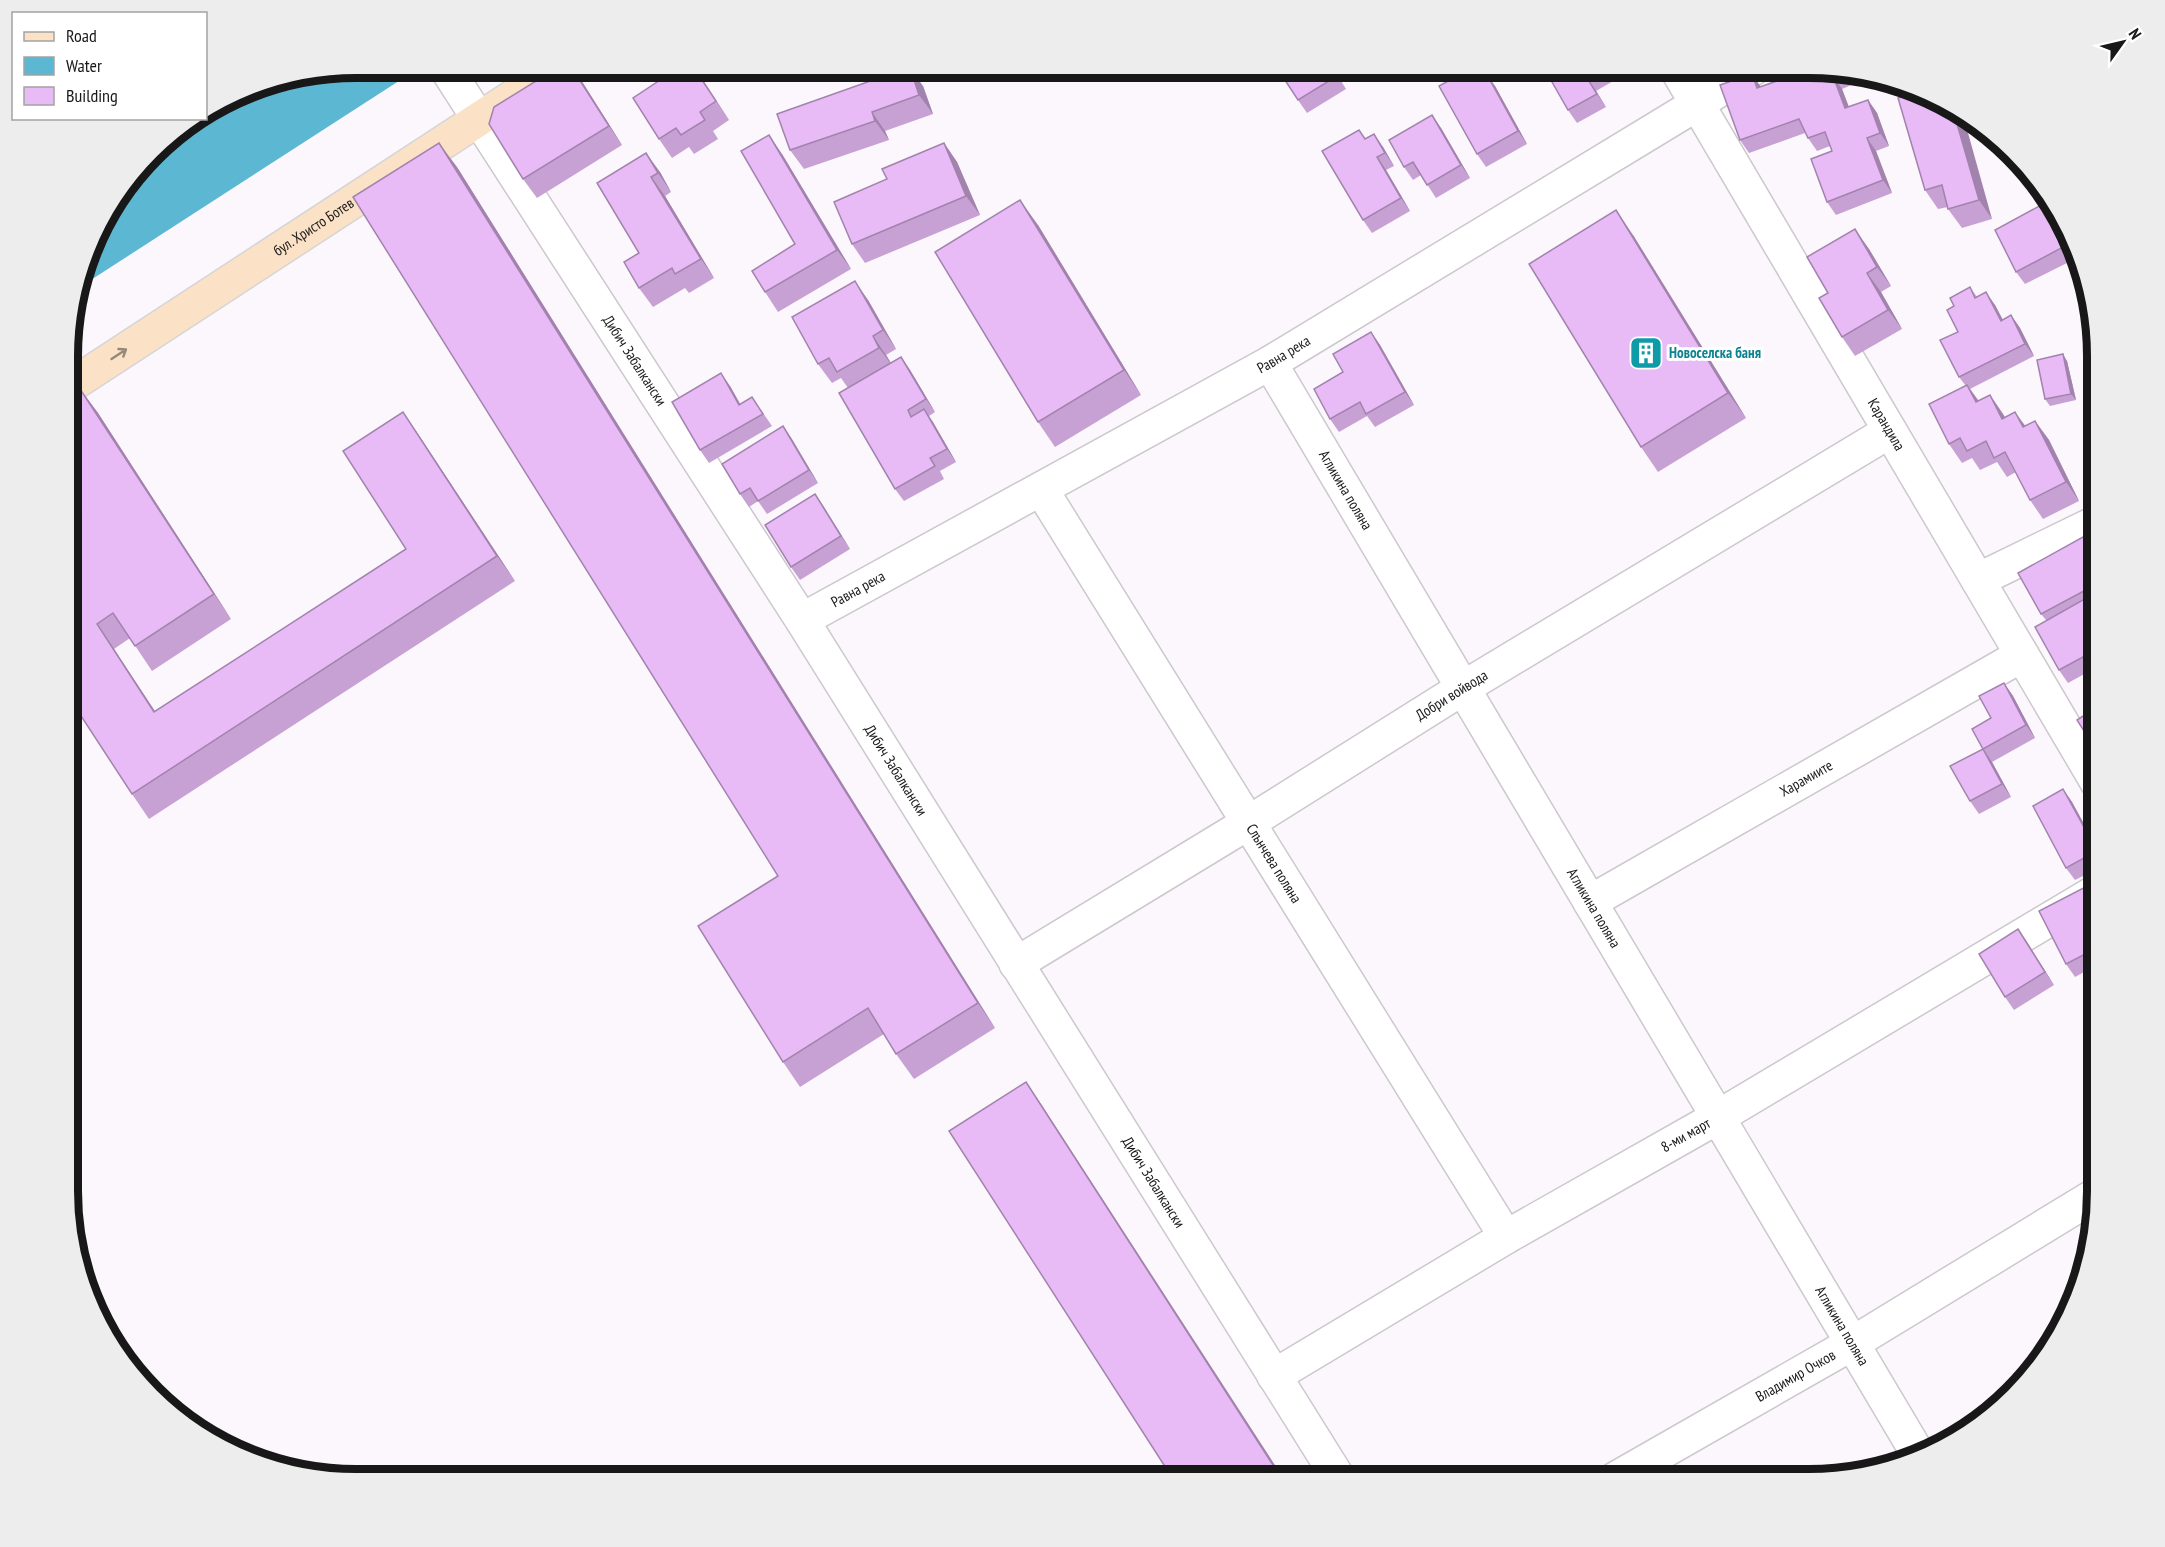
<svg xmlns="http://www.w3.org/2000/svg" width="2165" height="1547" font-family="'PT Sans Narrow',sans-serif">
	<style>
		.water { fill: #5cb8d2 }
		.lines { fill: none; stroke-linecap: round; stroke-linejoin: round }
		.minor-casing { stroke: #ccc8cd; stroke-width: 36 }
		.major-casing { stroke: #d6d5d6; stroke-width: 36 }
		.minor { stroke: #fff; stroke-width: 33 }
		.major { stroke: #fbe2c7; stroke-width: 33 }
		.wall { fill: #c8a1d4 }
		.shaded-wall { fill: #a283ad }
		.building { fill: #e8bbf7; stroke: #a283ad; stroke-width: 1.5 }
		.oneway { stroke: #958779 }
		.labels { text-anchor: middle; stroke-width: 6; stroke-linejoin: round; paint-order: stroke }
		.street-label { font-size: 15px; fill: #191819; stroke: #fff }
		.culture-label { font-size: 15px; font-weight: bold; fill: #0d838f; stroke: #fff; text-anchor: start }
		.rim { fill: none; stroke: #191819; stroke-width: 8 }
	</style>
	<rect width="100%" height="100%" fill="#fbf7fc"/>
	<polygon class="water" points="356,68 419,68 80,287 97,228 147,164 269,85"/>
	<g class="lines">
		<g class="minor-casing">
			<g id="minor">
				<path id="s1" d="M446,68l356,552 537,859"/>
				<path id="s2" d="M1676,68l421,714"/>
				<path id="s3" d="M1270,363l648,1091"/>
				<path id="s4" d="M1041,489l465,748"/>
				<polyline points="1978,580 2097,522"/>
				<path id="s5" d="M802,620l468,-257 427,-259 57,-36"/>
				<path id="s6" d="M1590,902l432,-247"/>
				<path id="s7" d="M1016,964l232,-141 215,-135 427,-257"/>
				<path id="s8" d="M1274,1376l232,-139 212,-120 379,-226"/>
				<path id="s9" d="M1615,1479l238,-136 244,-149"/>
			</g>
		</g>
		<g class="major-casing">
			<g id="major">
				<path id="s10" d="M70,386l461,-301"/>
			</g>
		</g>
		<use href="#minor" class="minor"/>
		<use href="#major" class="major"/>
	</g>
	<g class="wall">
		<polygon points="652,68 695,68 729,120 713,131 718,139 694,154 689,147 672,158 659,139 660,80"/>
		<polygon points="707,68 716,68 709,72"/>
		<polygon points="1333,68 1346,89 1307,113 1298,100"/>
		<polygon points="1346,68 1378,68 1355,81"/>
		<polygon points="1544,68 1609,68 1615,80 1596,91 1606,107 1577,123 1568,110"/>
		<polygon points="1827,68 1851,73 1856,83 1842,89 1849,107 1868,100 1877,113 1889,146 1876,151 1892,193 1836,215 1827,202 1832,151 1830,146 1817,151 1808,138 1805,133 1749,153 1740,140 1761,87 1794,75"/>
		<polygon points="1475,79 1495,86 1527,144 1486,167 1477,154"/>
		<polygon points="581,80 622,145 537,198 523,179"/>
		<polygon points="923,86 933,114 885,131 889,140 804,169 790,150"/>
		<polygon points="1919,92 1992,219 1962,228 1948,209 1948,207 1938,209 1925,190"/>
		<polygon points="1441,128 1470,178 1436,198 1421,175 1413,180 1404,167"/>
		<polygon points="1366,139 1383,147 1394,166 1386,170 1410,211 1372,233 1363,220"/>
		<polygon points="944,143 957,162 980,215 865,263 852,244 887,179"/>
		<polygon points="782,154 851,269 778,312 765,292 795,244"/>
		<polygon points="457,167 995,1028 914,1079 896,1054 884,1034 800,1087 783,1062 778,876"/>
		<polygon points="660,172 671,192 665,196 714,278 689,293 685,288 653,307 639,288 639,253 597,183"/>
		<polygon points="2045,203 2054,216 2072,251 2075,259 2025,284 2016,272"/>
		<polygon points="1038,225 1141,395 1055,447 1038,422"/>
		<polygon points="1633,235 1746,418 1658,472 1641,447"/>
		<polygon points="1869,249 1891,286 1881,292 1902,329 1855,356 1842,337 1828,293"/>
		<polygon points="1970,287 1977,297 1995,305 2003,320 2011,315 2020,328 2034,356 1970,389 1978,401 1990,395 2005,417 2025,426 2035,421 2049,440 2079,501 2043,519 2030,500 2016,472 2007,477 1997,462 1980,470 1972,458 1962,463 1949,444 1966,386 1959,377 1958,332 1954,306"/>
		<polygon points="868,300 896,349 886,355 891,363 901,357 910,370 935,412 929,416 956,462 940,471 944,479 904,501 895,489 848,388 841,378 832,383 818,364"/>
		<polygon points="1371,332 1380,345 1414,405 1375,427 1367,416 1339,432 1330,419 1343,372"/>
		<polygon points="2067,361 2076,400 2050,406 2045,399"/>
		<polygon points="730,386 740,404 761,410 772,426 709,463 700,450"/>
		<polygon points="80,389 98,413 231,619 152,671 130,638 114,649 155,712 406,549 420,437 515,581 149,819 132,794 70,699"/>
		<polygon points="783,426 818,483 767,514 758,501 749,507 740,494"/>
		<polygon points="815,494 850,549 800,580 791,567"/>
		<polygon points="2097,539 2097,667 2068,683 2059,670 2046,620 2041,614"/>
		<polygon points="2004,683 2013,696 2035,738 1992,762 2011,797 1979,814 1970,801 1991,718"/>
		<polygon points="2063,789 2072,802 2097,848 2097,869 2075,880 2066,868"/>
		<polygon points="2097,881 2097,965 2075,977 2066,964"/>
		<polygon points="2018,929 2054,985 2014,1010 2005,997"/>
	</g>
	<g class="shaded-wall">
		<polygon points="572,68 581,80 622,145 609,126"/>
		<polygon points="694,68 695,68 729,120 716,101"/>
		<polygon points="910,68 923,86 933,114 919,95"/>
		<polygon points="1848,72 1851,73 1856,83"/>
		<polygon points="1486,73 1495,86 1527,144 1518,131"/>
		<polygon points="1752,74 1761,87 1766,101 1757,88"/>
		<polygon points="1833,76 1842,89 1854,121 1845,108"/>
		<polygon points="1587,78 1596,91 1606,107 1597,94"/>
		<polygon points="1868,100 1877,113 1889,146 1880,133"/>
		<polygon points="1953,110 1963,115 1992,219 1979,200"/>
		<polygon points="872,112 885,131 889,140 875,121"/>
		<polygon points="1432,115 1441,128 1470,178 1461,165"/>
		<polygon points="1374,134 1383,147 1394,166 1385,153"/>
		<polygon points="769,135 782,154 851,269 837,250"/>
		<polygon points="1867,138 1876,151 1892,193 1883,180"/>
		<polygon points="439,143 457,167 995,1028 978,1003"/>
		<polygon points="944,143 957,162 980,215 966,196"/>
		<polygon points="646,153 660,172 671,192 658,173"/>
		<polygon points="1377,157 1386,170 1410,211 1401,198"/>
		<polygon points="651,177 665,196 714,278 701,259"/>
		<polygon points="1020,200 1038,225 1141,395 1124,370"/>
		<polygon points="2045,203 2054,216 2075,257 2067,245"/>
		<polygon points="1616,210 1633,235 1746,418 1728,393"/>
		<polygon points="1855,229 1869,249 1891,286 1877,267"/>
		<polygon points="1867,273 1881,292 1902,329 1888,310"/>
		<polygon points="855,281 868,300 896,349 883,330"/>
		<polygon points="1986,292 1995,305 2010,334 2001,321"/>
		<polygon points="2011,315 2020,328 2034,356 2025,344"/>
		<polygon points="1371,332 1380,345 1414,405 1405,392"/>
		<polygon points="873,336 886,355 893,367 879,348"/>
		<polygon points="2063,354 2067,361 2076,400 2071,394"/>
		<polygon points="901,357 910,370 935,412 926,399"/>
		<polygon points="721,373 730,386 748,418 739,405"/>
		<polygon points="1967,385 1981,404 1976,402"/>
		<polygon points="80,389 98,413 231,619 214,594"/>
		<polygon points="1990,395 2003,414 2015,438 2002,419"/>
		<polygon points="924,409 933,422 956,462 947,449"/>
		<polygon points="403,412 420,437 515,581 497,556"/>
		<polygon points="2015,412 2029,431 2023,427"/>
		<polygon points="2035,421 2049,440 2079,501 2066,482"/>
		<polygon points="783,426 792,439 818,483 809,470"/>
		<polygon points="815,494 824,507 850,549 841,536"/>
		<polygon points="97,624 114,649 172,737 154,712"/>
		<polygon points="2004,683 2013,696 2035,738 2026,725"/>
		<polygon points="1983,749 1992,762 2011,797 2002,784"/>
		<polygon points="2063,789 2072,802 2097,848 2097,851"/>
		<polygon points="2018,929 2027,942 2054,985 2045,972"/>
		<polygon points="1026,1082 1043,1107 1284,1479 1282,1479"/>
	</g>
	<g class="building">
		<polygon points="557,68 572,68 609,126 523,179 489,124 494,107"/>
		<polygon points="652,68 694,68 716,101 700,112 705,120 681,135 676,128 659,139 633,98 660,80"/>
		<polygon points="907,68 910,68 919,95 872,112 875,121 790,150 777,114"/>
		<polygon points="1277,68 1332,68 1337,76 1298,100"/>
		<polygon points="1544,68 1604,68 1587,78 1597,94 1568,110"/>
		<polygon points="1791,68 1827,68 1844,71 1833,76 1845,108 1868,100 1880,133 1867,138 1883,180 1827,202 1811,159 1832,151 1825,132 1808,138 1799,119 1740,140 1720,85 1752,74 1757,88 1794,75"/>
		<polygon points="1468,70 1474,80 1486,73 1518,131 1477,154 1439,86"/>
		<polygon points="1919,92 1953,110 1979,200 1948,209 1942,185 1925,190 1898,98"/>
		<polygon points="1432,115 1461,165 1427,185 1413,162 1404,167 1389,140"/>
		<polygon points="1359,130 1365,139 1374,134 1385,153 1377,157 1401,198 1363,220 1322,151"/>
		<polygon points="769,135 837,250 765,292 752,271 795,244 741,151"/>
		<polygon points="439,143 978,1003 896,1054 868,1008 783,1062 698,926 778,876 353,197"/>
		<polygon points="944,143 966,196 852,244 834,202 887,179 882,169"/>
		<polygon points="646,153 658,173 651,177 701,259 675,274 672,268 639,288 624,262 639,253 597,183"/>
		<polygon points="1020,200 1124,370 1038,422 935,252"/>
		<polygon points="2045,203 2067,245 2016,272 1995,230"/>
		<polygon points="1616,210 1728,393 1641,447 1529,264"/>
		<polygon points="1855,229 1877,267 1867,273 1888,310 1842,337 1819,298 1828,293 1807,257"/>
		<polygon points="2073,250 2077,262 2071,251"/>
		<polygon points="855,281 883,330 873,336 879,348 837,372 829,358 818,364 792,317"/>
		<polygon points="1970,287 1975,298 1986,292 2001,321 2011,315 2025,344 1959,377 1940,340 1958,332 1947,310 1954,306 1950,298"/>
		<polygon points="1371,332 1405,392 1366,414 1360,402 1330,419 1314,389 1343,372 1333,354"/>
		<polygon points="2063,354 2071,394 2045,399 2037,360"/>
		<polygon points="901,357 926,399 908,410 911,417 924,409 947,449 930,458 935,466 895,489 839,393"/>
		<polygon points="721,373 739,405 752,397 763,414 700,450 672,402"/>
		<polygon points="1967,385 1976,402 1990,395 2002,419 2015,412 2023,427 2035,421 2066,482 2030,500 2005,452 1994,458 1986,441 1967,451 1960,438 1949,444 1929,404"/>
		<polygon points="80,389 214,594 135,646 113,613 97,624 154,712 406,549 343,451 403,412 497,556 132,794 70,699 70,395"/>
		<polygon points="783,426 809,470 758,501 750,488 740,494 722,464"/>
		<polygon points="815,494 841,536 791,567 765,525"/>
		<polygon points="2092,532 2097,541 2097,584 2041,614 2018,573"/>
		<polygon points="2097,592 2097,651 2096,650 2059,670 2035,627"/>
		<polygon points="2004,683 2026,725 1983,749 1972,729 1991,718 1979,696"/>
		<polygon points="2097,707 2097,745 2094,747 2077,720"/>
		<polygon points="1983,749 2002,784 1970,801 1950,766"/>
		<polygon points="2063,789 2097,851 2066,868 2033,806"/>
		<polygon points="2097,881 2097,948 2066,964 2039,911"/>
		<polygon points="2018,929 2045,972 2005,997 1979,954"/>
		<polygon points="1026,1082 1282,1479 1173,1479 949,1131"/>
		<polygon points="765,1475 768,1479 760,1479"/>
	</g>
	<defs><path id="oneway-shaft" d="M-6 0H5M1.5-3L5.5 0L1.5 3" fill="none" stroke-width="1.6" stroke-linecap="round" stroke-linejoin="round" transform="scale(1.5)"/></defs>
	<use class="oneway" href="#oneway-shaft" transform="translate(119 354) rotate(-33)"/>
	<defs>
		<g id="building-square" transform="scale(1.725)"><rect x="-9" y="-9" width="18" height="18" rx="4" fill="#0f9aa8" stroke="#fff"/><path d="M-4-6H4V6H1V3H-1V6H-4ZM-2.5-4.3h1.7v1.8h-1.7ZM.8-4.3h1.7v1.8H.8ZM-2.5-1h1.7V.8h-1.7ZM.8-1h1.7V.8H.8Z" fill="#fff"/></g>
	</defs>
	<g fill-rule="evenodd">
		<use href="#building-square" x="1646" y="353"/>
	</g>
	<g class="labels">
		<g class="street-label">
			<text dy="5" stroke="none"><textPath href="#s10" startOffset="291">бул. Христо Ботев</textPath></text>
			<text dy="5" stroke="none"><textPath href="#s5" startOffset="550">Равна река</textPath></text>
			<text dy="5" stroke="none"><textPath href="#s1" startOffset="348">Дибич Забалкански</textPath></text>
			<text dy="5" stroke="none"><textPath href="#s2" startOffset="414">Карандила</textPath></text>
			<text dy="5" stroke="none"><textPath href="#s3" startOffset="148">Агликина поляна</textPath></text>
			<text dy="5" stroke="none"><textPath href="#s5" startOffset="64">Равна река</textPath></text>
			<text dy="5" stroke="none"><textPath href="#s7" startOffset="512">Добри войвода</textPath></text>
			<text dy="5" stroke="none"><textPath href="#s1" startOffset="834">Дибич Забалкански</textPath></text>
			<text dy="5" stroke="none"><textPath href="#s6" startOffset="249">Харамиите</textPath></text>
			<text dy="5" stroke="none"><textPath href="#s4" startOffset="441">Слънчева поляна</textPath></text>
			<text dy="5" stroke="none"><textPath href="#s3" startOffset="634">Агликина поляна</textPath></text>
			<text dy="5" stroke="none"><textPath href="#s8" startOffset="477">8-ми март</textPath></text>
			<text dy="5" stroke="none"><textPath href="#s1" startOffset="1320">Дибич Забалкански</textPath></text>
			<text dy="5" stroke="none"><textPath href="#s3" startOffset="1120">Агликина поляна</textPath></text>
			<text dy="5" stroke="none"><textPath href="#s9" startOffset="208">Владимир Очков</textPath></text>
		</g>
		<g class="culture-label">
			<text x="1669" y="358">Новоселска баня</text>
		</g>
	</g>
	<path d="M0 0H2165V1547H0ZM356 78H1809A278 278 0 0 1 2087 356V1191A278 278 0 0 1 1809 1469H356A278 278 0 0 1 78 1191V356A278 278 0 0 1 356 78Z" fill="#ededed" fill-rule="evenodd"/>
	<path class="rim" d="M356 78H1809A278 278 0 0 1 2087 356V1191A278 278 0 0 1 1809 1469H356A278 278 0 0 1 78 1191V356A278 278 0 0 1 356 78Z"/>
	<rect x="12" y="12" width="195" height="108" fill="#ffffff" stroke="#a3a3a3" stroke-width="1.5"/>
	<rect x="24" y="32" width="30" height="9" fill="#fbe2c7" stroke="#a3a3a3" stroke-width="1.5"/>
	<text x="66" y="42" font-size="18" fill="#191819">Road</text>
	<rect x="24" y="57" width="30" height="18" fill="#5cb8d2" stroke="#a3a3a3" stroke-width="1.5"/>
	<text x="66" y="72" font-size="18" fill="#191819">Water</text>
	<rect x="24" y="87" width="30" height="18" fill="#e8bbf7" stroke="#a3a3a3" stroke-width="1.5"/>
	<text x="66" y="102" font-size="18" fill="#191819">Building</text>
	<g transform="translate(2123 42) rotate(56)" stroke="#ffffff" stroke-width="4.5" paint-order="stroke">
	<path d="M0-4.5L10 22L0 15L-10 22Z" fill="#191819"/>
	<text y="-9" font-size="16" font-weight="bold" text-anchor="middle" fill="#191819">N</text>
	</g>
</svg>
